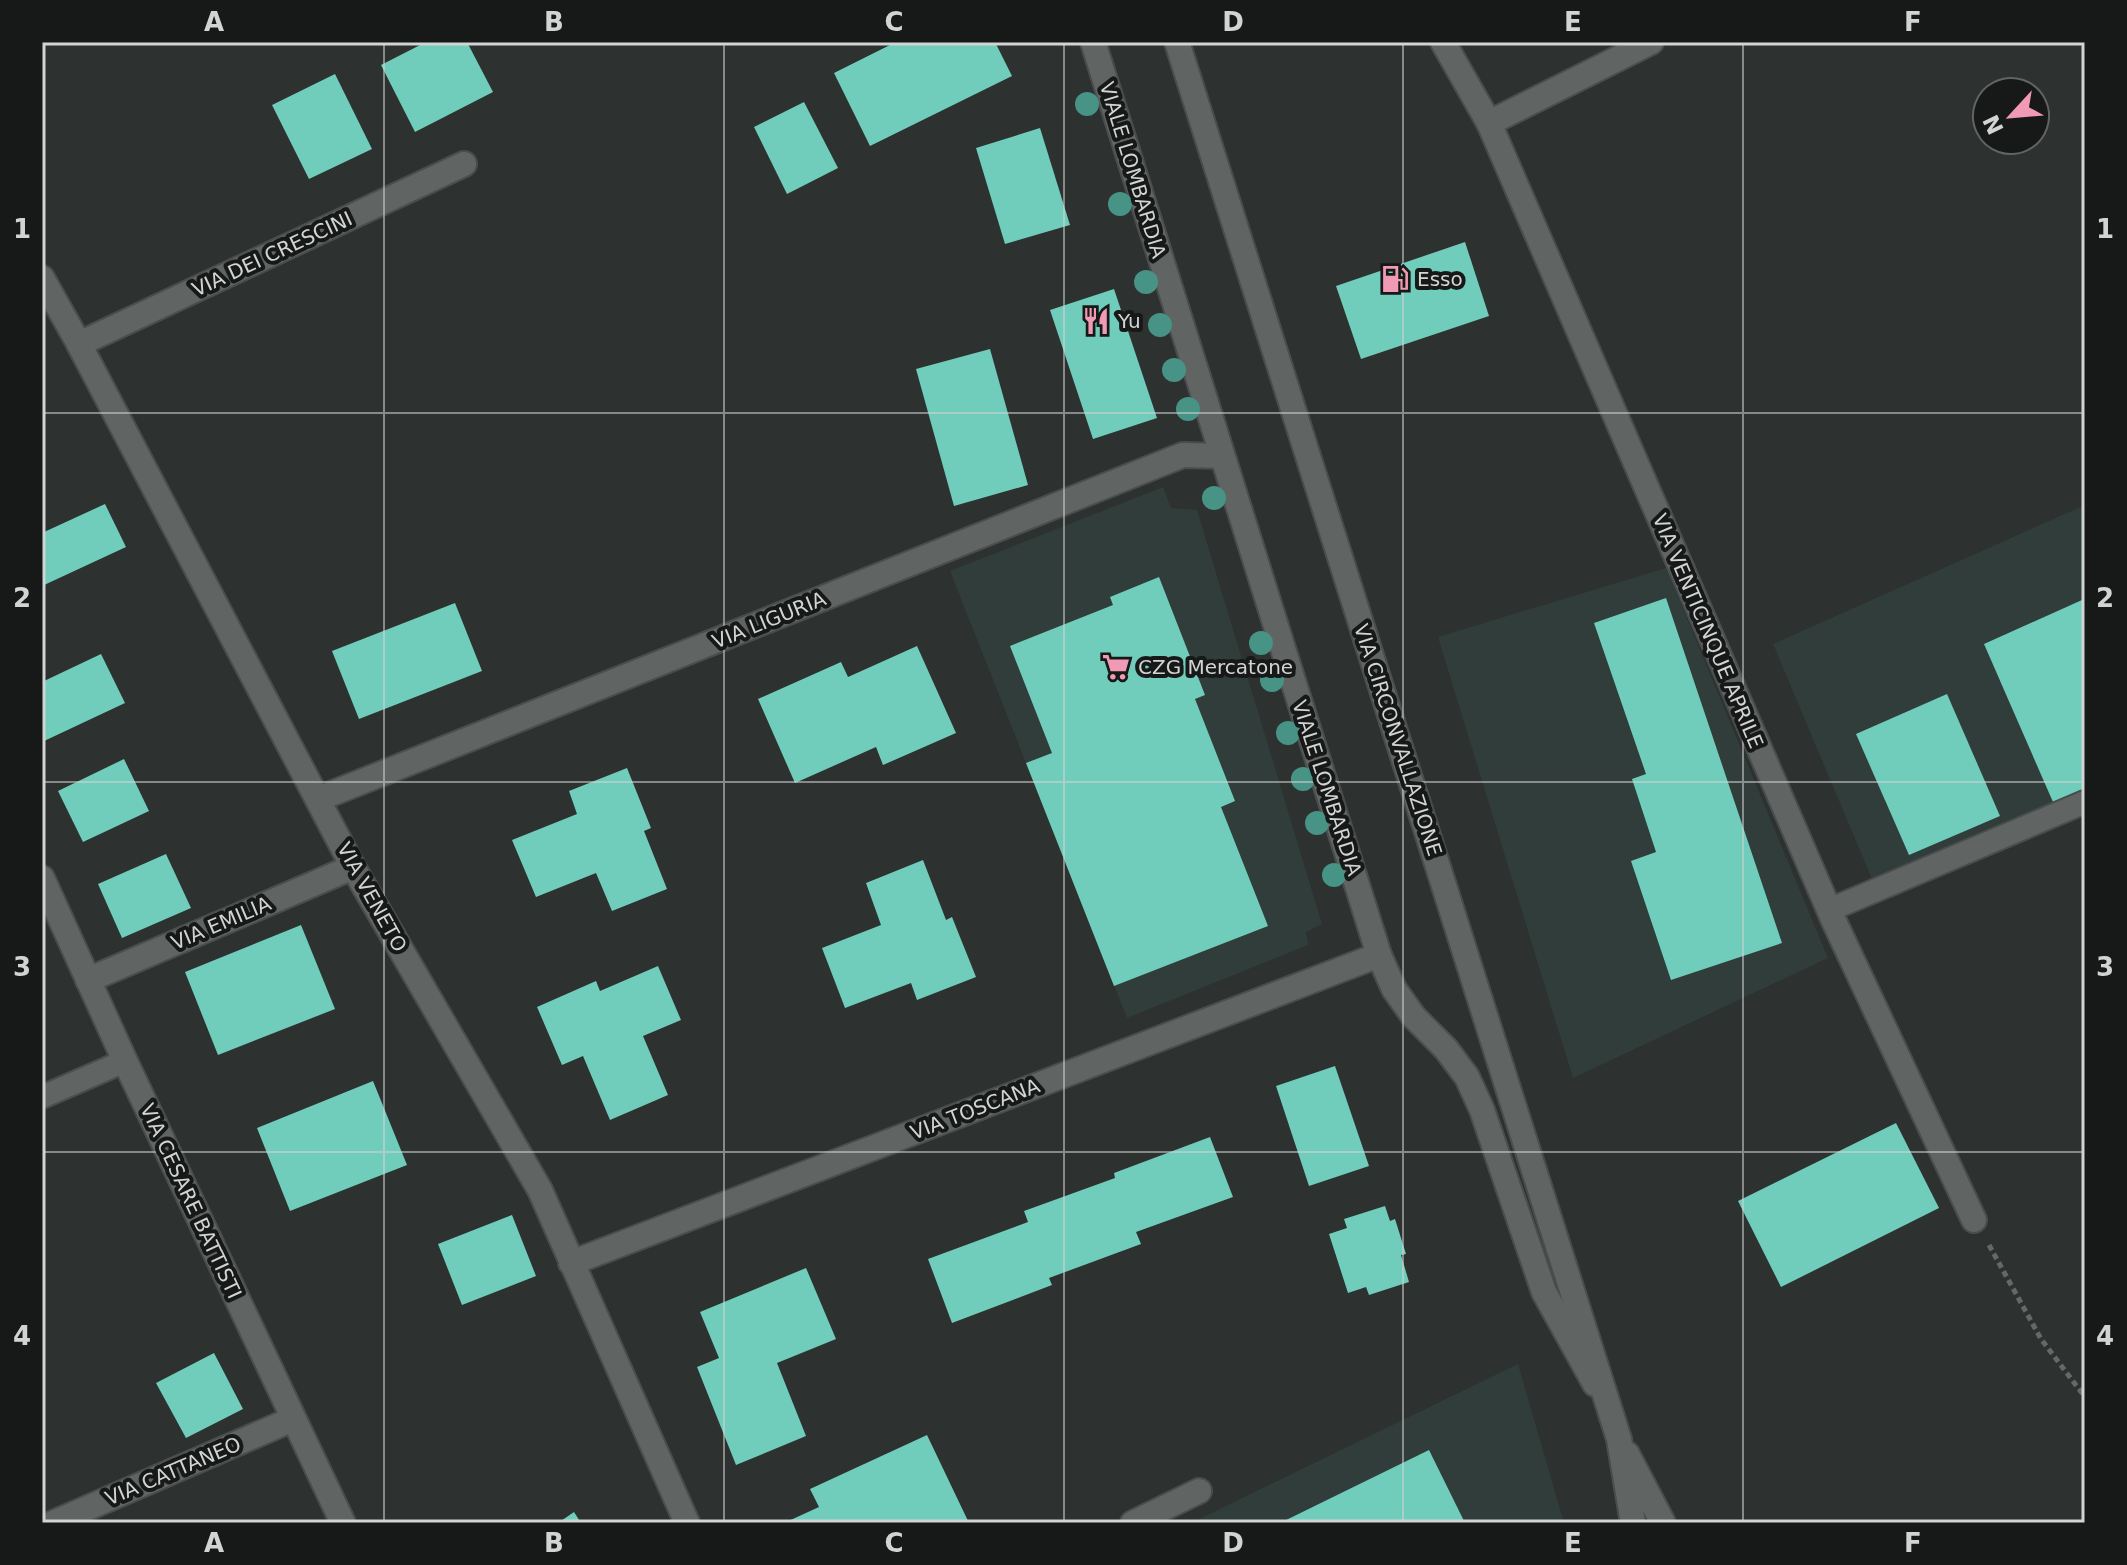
<svg xmlns="http://www.w3.org/2000/svg" width="2127" height="1565" font-family="'DejaVu Sans',sans-serif">
	<style>
		.built { fill: #313d3a }
		.building { fill: #71cdbb }
		.lines { fill: none; stroke-linecap: round; stroke-linejoin: round }
		.lane-casing { stroke: #4a4d4d; stroke-width: 26 }
		.street-casing { stroke: #4a4d4d; stroke-width: 28 }
		.secondary-casing { stroke: #4a4d4d; stroke-width: 28 }
		.path { stroke: #656868; stroke-width: 5; stroke-dasharray: 6 4; stroke-linecap: butt }
		.lane { stroke: #606564; stroke-width: 22 }
		.street { stroke: #606564; stroke-width: 24 }
		.secondary { stroke: #606564; stroke-width: 24 }
		.tree { fill: #479385 }
		.grid { fill: none; stroke: #d2d4d4; stroke-width: 2; stroke-opacity: 0.55 }
		.labels { text-anchor: middle; stroke-width: 8; stroke-linejoin: round; paint-order: stroke }
		.street-label { font-size: 20px; fill: #d2d4d4; stroke: #171918 }
		.poi-label { font-size: 20px; fill: #d2d4d4; stroke: #171918; text-anchor: start }
		.neatline { fill: none; stroke: #d2d4d4; stroke-width: 3 }
		.grid-label { font-size: 26px; text-anchor: middle; font-weight: bold; fill: #d2d4d4 }
	</style>
	<rect width="100%" height="100%" fill="#2d3130"/>
	<g class="built">
		<polygon points="1163,487 1171,508 1197,510 1322,924 1306,932 1308,945 1127,1018 950,571"/>
		<polygon points="2085,505 2085,809 1880,898 1773,644"/>
		<polygon points="1666,568 1828,958 1573,1078 1438,637"/>
		<polygon points="1518,1364 1564,1523 1191,1523"/>
	</g>
	<g class="building">
		<polygon points="426,42 467,42 493,92 415,132 381,65"/>
		<polygon points="896,42 995,42 1012,76 870,146 834,73"/>
		<polygon points="335,74 372,149 309,179 272,105"/>
		<polygon points="804,102 838,168 787,194 754,127"/>
		<polygon points="1040,128 1070,225 1005,244 976,148"/>
		<polygon points="1465,242 1489,316 1361,359 1336,286"/>
		<polygon points="1114,289 1157,418 1093,439 1050,310"/>
		<polygon points="990,349 1028,485 954,506 916,369"/>
		<polygon points="105,504 126,547 42,586 42,533"/>
		<polygon points="1159,577 1205,695 1195,699 1235,801 1221,807 1268,926 1114,986 1026,763 1052,753 1010,646 1113,605 1110,597"/>
		<polygon points="1666,598 1782,943 1671,980 1631,861 1656,852 1632,779 1646,774 1594,623"/>
		<polygon points="2082,600 2085,607 2085,788 2053,802 1984,644"/>
		<polygon points="455,603 482,671 359,719 332,651"/>
		<polygon points="917,646 956,733 883,765 876,747 795,783 758,699 841,662 848,677"/>
		<polygon points="101,654 125,703 42,742 42,682"/>
		<polygon points="1947,694 2000,816 1909,855 1856,734"/>
		<polygon points="124,759 149,811 83,842 58,791"/>
		<polygon points="627,768 651,828 644,831 667,889 612,911 596,873 536,897 512,840 577,814 569,791"/>
		<polygon points="166,854 191,908 122,938 98,884"/>
		<polygon points="923,860 946,920 952,917 976,977 917,1000 911,983 845,1008 822,948 881,925 866,883"/>
		<polygon points="301,925 335,1009 218,1055 185,972"/>
		<polygon points="658,966 681,1020 643,1036 668,1095 610,1120 583,1056 562,1065 537,1007 596,981 600,991"/>
		<polygon points="1335,1066 1369,1166 1309,1186 1276,1086"/>
		<polygon points="373,1081 407,1165 290,1211 257,1128"/>
		<polygon points="1896,1123 1939,1208 1781,1287 1738,1201"/>
		<polygon points="1210,1137 1233,1197 1136,1232 1141,1244 1049,1278 1052,1285 952,1323 928,1259 1028,1222 1024,1211 1115,1178 1114,1173"/>
		<polygon points="1385,1206 1390,1221 1395,1219 1406,1254 1401,1255 1409,1282 1369,1295 1366,1287 1348,1293 1329,1234 1347,1228 1344,1219"/>
		<polygon points="512,1215 536,1276 462,1305 438,1244"/>
		<polygon points="806,1268 836,1339 777,1363 806,1436 736,1465 697,1367 719,1358 700,1312"/>
		<polygon points="214,1353 243,1409 186,1438 156,1383"/>
		<polygon points="927,1435 969,1523 784,1523 819,1507 810,1489"/>
		<polygon points="1429,1450 1465,1523 1280,1523"/>
		<polygon points="574,1512 581,1523 558,1523"/>
	</g>
	<g class="lines">
		<g class="lane-casing">
			<g id="lane">
				<polyline points="1829,910 2085,802"/>
				<polyline points="42,1097 125,1061"/>
			</g>
		</g>
		<g class="street-casing">
			<g id="street">
				<polyline points="1093,42 1379,955 1394,989 1414,1017 1446,1049 1467,1077 1482,1110 1544,1292 1595,1384"/>
				<polyline points="1443,42 1489,123 1833,919 1974,1220"/>
				<polyline points="1489,123 1651,42"/>
				<polyline points="42,278 79,344 353,867 540,1190 687,1523"/>
				<polyline points="79,344 464,164"/>
				<polyline points="318,799 1183,455 1222,456"/>
				<polyline points="42,878 125,1061 343,1523"/>
				<polyline points="88,980 353,867"/>
				<polyline points="571,1263 1379,955"/>
				<polyline points="53,1523 293,1419"/>
				<polyline points="1133,1523 1199,1491"/>
			</g>
		</g>
		<g class="secondary-casing">
			<g id="secondary">
				<polyline points="1177,42 1619,1439 1633,1523"/>
				<polyline points="1627,1454 1663,1523"/>
			</g>
		</g>
		<polyline class="path" points="1989,1245 2041,1339 2085,1397"/>
		<use href="#lane" class="lane"/>
		<use href="#street" class="street"/>
		<use href="#secondary" class="secondary"/>
	</g>
	<g class="tree">
		<circle cx="1087" cy="104" r="12"/>
		<circle cx="1120" cy="204" r="12"/>
		<circle cx="1146" cy="282" r="12"/>
		<circle cx="1160" cy="325" r="12"/>
		<circle cx="1174" cy="370" r="12"/>
		<circle cx="1188" cy="409" r="12"/>
		<circle cx="1214" cy="498" r="12"/>
		<circle cx="1261" cy="643" r="12"/>
		<circle cx="1272" cy="680" r="12"/>
		<circle cx="1288" cy="733" r="12"/>
		<circle cx="1303" cy="779" r="12"/>
		<circle cx="1317" cy="823" r="12"/>
		<circle cx="1334" cy="875" r="12"/>
	</g>
	<path class="grid" d="M384,42v1481M724,42v1481M1064,42v1481M1403,42v1481M1743,42v1481M42,413h2043M42,782h2043M42,1152h2043"/>
	<defs>
		<g id="fuel-bare" transform="scale(2.16)"><path d="M-5.5-6h7V0h2V4h1.3V-2.5L3-4.5l.8-.8L6-3V5H2.5V1h-1V6h-7ZM-4.2-4.7v3.2H.2V-4.7Z" fill="#f09ab5" stroke="#171918" stroke-width="2.5" paint-order="stroke"/></g>
		<g id="restaurant-bare" transform="scale(2.16)"><path d="M-5-6h1v4h1v-4h1v4h1v-4h1v5L-1.5 .5V6h-2V.5L-5-1ZM5-6V6H3V1.5H1.5Q1.5-4 5-6Z" fill="#f09ab5" stroke="#171918" stroke-width="2.5" paint-order="stroke"/></g>
		<g id="supermarket-bare" transform="scale(2.16)"><path d="M-6-5.5h2.5l.6 2H6L4.5 2H-2.5L-4.4-4H-6ZM-1.5 3.2a1.3 1.3 0 1 0 .1 0ZM3 3.2a1.3 1.3 0 1 0 .1 0Z" fill="#f09ab5" stroke="#171918" stroke-width="2.5" paint-order="stroke"/></g>
	</defs>
	<g fill-rule="evenodd">
		<use href="#fuel-bare" x="1395" y="279"/>
		<use href="#restaurant-bare" x="1096" y="321"/>
		<use href="#supermarket-bare" x="1116" y="667"/>
	</g>
	<g class="labels">
		<g class="street-label">
			<text transform="translate(1133 170) rotate(73)" y="7">VIALE LOMBARDIA</text>
			<text transform="translate(272 254) rotate(-25)" y="7">VIA DEI CRESCINI</text>
			<text transform="translate(769 620) rotate(-22)" y="7">VIA LIGURIA</text>
			<text transform="translate(1708 631) rotate(67)" y="7">VIA VENTICINQUE APRILE</text>
			<text transform="translate(1398 740) rotate(72)" y="7">VIA CIRCONVALLAZIONE</text>
			<text transform="translate(1327 788) rotate(72)" y="7">VIALE LOMBARDIA</text>
			<text transform="translate(372 897) rotate(61)" y="7">VIA VENETO</text>
			<text transform="translate(221 923) rotate(-23)" y="7">VIA EMILIA</text>
			<text transform="translate(975 1109) rotate(-21)" y="7">VIA TOSCANA</text>
			<text transform="translate(191 1201) rotate(65)" y="7">VIA CESARE BATTISTI</text>
			<text transform="translate(173 1471) rotate(-23)" y="7">VIA CATTANEO</text>
		</g>
		<g class="poi-label">
			<text x="1417" y="286">Esso</text>
			<text x="1118" y="328">Yu</text>
			<text x="1138" y="674">CZG Mercatone</text>
		</g>
	</g>
	<rect width="2127" height="1565" fill="none" stroke="#171918" stroke-width="88"/>
	<g transform="translate(2011 116) rotate(244)"><circle r="38" fill="#171918" stroke="#626463" stroke-width="2"/>
	<path d="M0-6L14 30L0 20L-14 30Z" fill="#f09ab5"/>
	<text y="-12" font-size="22" font-weight="bold" text-anchor="middle" fill="#d2d4d4">N</text>
	</g>
	<rect x="44" y="44" width="2039" height="1477" class="neatline"/>
	<g class="grid-label">
		<text x="214" y="31">A</text>
		<text x="554" y="31">B</text>
		<text x="894" y="31">C</text>
		<text x="1233" y="31">D</text>
		<text x="1573" y="31">E</text>
		<text x="1913" y="31">F</text>
		<text x="22" y="238">1</text>
		<text x="2105" y="238">1</text>
		<text x="22" y="607">2</text>
		<text x="2105" y="607">2</text>
		<text x="22" y="976">3</text>
		<text x="2105" y="976">3</text>
		<text x="22" y="1345">4</text>
		<text x="2105" y="1345">4</text>
		<text x="214" y="1552">A</text>
		<text x="554" y="1552">B</text>
		<text x="894" y="1552">C</text>
		<text x="1233" y="1552">D</text>
		<text x="1573" y="1552">E</text>
		<text x="1913" y="1552">F</text>
	</g>
</svg>
